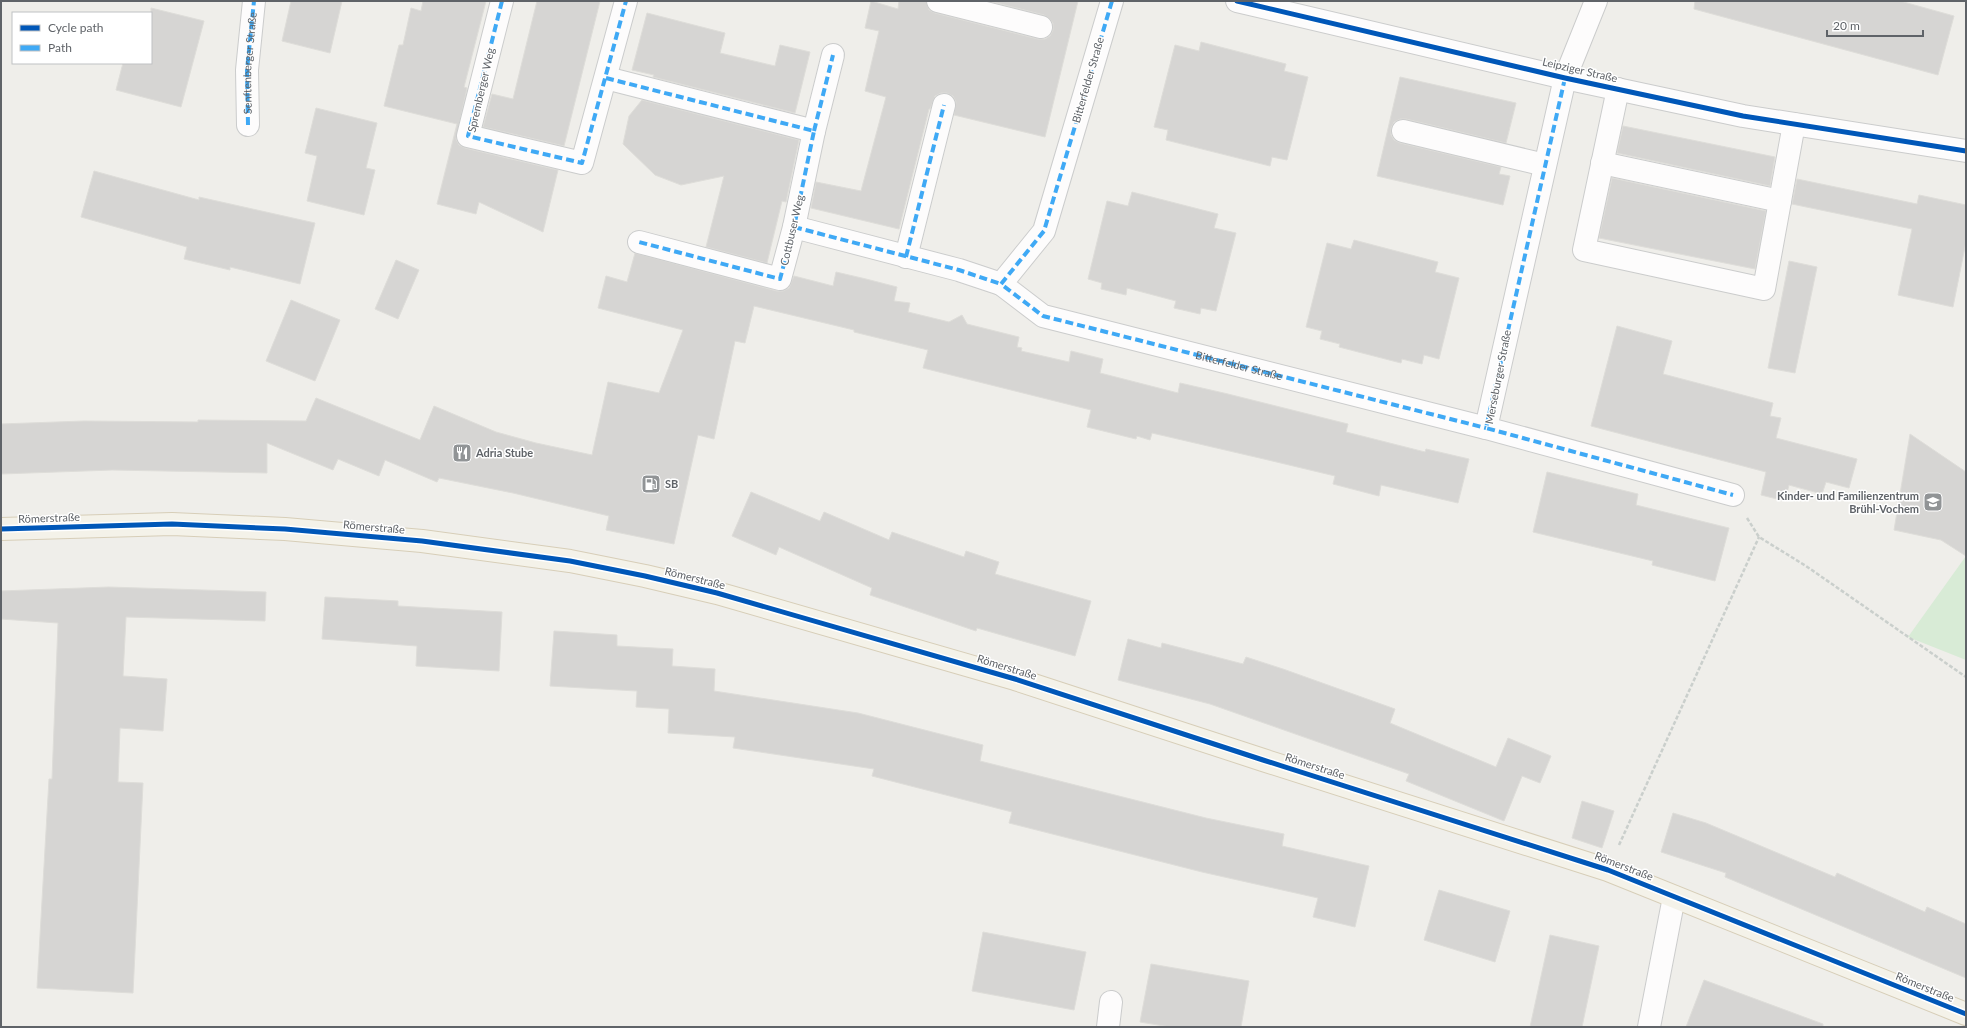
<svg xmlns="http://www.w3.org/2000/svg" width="1967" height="1028" font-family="Lato,sans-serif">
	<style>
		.green { fill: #d8ebd6 }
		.building { fill: #d6d5d3; stroke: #deddd9 }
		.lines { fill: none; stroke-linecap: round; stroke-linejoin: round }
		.minor-casing { stroke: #cbcccc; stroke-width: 24 }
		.major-casing { stroke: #d7ceb8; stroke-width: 24 }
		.path { stroke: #cacfcc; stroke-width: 2.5; stroke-dasharray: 4 2; stroke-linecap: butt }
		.minor { stroke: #fdfcfc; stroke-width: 22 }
		.major { stroke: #f4f2e9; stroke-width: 22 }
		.quiet { stroke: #3fa9f5; stroke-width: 4; stroke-dasharray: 8 4; stroke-linecap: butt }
		.cycleway-casing { stroke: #fff; stroke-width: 8 }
		.cycleway { stroke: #0057b8; stroke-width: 5 }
		.labels { text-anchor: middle; stroke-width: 3; stroke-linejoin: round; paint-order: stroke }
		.street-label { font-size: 11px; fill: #5f6368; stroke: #fff }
		.poi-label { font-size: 11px; font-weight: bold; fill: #5f6368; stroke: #fff; text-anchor: start }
	</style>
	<rect width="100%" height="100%" fill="#efeeea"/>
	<polygon class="green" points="1966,556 1966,660 1908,637"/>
	<g class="building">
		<polygon points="291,1 342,1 330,53 282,41"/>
		<polygon points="423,1 486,1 464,87 467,88 456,139 459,145 465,148 558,170 543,232 479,202 476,214 437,204 457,124 384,106 399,45 403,45 411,8 421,11"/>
		<polygon points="537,1 600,1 564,146 483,127 492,94 513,99"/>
		<polygon points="871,1 898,9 899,1 926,1 929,10 935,13 1038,39 1045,39 1050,36 1053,30 1053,23 1049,18 1044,15 989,1 1078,1 1045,137 954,115 956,102 953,96 947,93 941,93 935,96 930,109 929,109 899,229 811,208 816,182 861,191 886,97 865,91 879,31 865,28"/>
		<polygon points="1695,1 1900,1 1954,16 1938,75 1694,9"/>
		<polygon points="151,8 204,21 181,107 116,90 123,63 151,63"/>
		<polygon points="647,13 725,33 720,53 775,66 780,45 810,52 795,113 653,77 654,75 632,70"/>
		<polygon points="1201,42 1286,64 1284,71 1308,77 1287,160 1272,157 1270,166 1166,140 1168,130 1154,127 1175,45 1199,51"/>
		<polygon points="1400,77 1516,103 1506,143 1406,119 1400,119 1394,122 1391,128 1391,135 1394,140 1400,143 1501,167 1499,174 1510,176 1503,205 1377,176"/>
		<polygon points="642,100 799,140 786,202 782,201 767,263 706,247 724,176 681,185 655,175 623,144 629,116"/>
		<polygon points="316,108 377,123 366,168 375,170 364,215 307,201 317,156 305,153"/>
		<polygon points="1623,126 1775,157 1770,186 1617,153"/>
		<polygon points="94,171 199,200 199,197 315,223 300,284 230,267 230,270 184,259 187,247 81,217"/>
		<polygon points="1612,178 1766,211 1755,269 1599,238"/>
		<polygon points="1797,179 1917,204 1919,195 1966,205 1966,242 1953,307 1898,295 1912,229 1792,204"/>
		<polygon points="1132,192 1218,214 1214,228 1236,233 1216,311 1201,308 1200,314 1174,308 1176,301 1127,288 1126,295 1101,289 1102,283 1088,279 1107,201 1128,206"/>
		<polygon points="1354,240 1438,262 1435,272 1459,278 1439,359 1424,355 1422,364 1402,359 1401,363 1339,347 1340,344 1320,339 1322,331 1306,327 1327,243 1351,249"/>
		<polygon points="635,253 777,291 783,291 789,288 794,276 833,286 836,272 866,279 897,287 894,301 910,303 908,312 949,322 962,315 967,324 1019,337 1017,347 1022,348 1021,351 1069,362 1071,351 1103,359 1100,373 1178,393 1180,383 1228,394 1348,424 1346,432 1425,452 1426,449 1469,459 1458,503 1381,485 1379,496 1333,484 1335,476 1264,459 1152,433 1150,440 1137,436 1136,439 1087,427 1091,410 923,368 928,350 854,332 854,330 754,306 745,343 735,341 714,439 698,435 674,544 606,530 609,516 513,493 439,478 437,482 385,460 379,476 338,459 333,470 267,443 267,473 112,470 1,474 1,424 84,421 198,422 198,420 306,421 316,398 420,440 434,406 496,432 536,443 592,455 608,382 659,393 683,330 598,308 606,276 627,282"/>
		<polygon points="396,260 419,270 398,319 375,309"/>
		<polygon points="1789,261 1817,267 1795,373 1768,368"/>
		<polygon points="291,300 340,320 315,381 266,361"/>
		<polygon points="1617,326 1672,341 1663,374 1773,403 1770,416 1781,418 1776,438 1857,459 1849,488 1826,482 1822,494 1789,485 1785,501 1761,495 1766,472 1591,426"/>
		<polygon points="1910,434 1966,472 1966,556 1941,540 1894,530"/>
		<polygon points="1547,472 1638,494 1636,505 1729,528 1715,581 1652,565 1653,561 1533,532"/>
		<polygon points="751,492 820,521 824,512 889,540 892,532 964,557 966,551 999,562 995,574 1091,601 1075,656 977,628 976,631 870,595 872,588 779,547 776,555 732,536"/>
		<polygon points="109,587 266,592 265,621 126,617 123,676 167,679 163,731 120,728 118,782 143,783 133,993 37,988 49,779 52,779 58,623 1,619 1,591"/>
		<polygon points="325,597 398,601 398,606 502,612 499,671 416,666 417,646 322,639"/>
		<polygon points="554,631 617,635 617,646 673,649 672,666 715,669 714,691 858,713 983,745 980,761 1206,818 1284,834 1282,846 1369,866 1355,927 1313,917 1318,898 1202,872 1009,823 1012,812 872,776 874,769 733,748 735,737 668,733 669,709 636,707 637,691 550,686"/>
		<polygon points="1128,639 1161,648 1162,643 1243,664 1246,657 1283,669 1395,709 1390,723 1496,767 1508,738 1551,756 1540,783 1522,776 1504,821 1406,781 1409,774 1210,704 1118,680"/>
		<polygon points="1582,801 1614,811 1602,848 1572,838"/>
		<polygon points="1673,813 1706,823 1835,877 1837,873 1925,912 1927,907 1966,924 1966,978 1725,877 1726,873 1661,852"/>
		<polygon points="1439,890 1510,911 1495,962 1424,940"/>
		<polygon points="983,932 1086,952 1074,1010 972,991"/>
		<polygon points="1550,935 1599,946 1582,1027 1530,1027"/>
		<polygon points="1151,964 1249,981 1241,1027 1170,1027 1140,1022"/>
		<polygon points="1704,980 1823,1024 1823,1027 1686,1027"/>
	</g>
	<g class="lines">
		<g class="minor-casing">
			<g id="minor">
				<polyline points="502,1 468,136 582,163 626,1"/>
				<polyline points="938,1 1041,27"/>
				<polyline points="1112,1 1044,231 1001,284 1043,316 1486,428"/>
				<polyline points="1237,1 1565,78 1743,116 1966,151"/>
				<polyline points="1596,1 1565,78 1486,428 1733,495"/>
				<polyline points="606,78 814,131 794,227 780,279 639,242"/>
				<polyline points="1618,89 1584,250 1764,289 1794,124"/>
				<polyline points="248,125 247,70 254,1"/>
				<polyline points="814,131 833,55"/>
				<polyline points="1403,131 1545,165"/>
				<polyline points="1602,163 1780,201"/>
				<polyline points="794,227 959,270 1001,284"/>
				<polyline points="906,257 944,105"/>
				<polyline points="1108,1027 1111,1002"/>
				<polyline points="1649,1027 1674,897"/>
			</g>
		</g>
		<g class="major-casing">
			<polyline id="major" points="1,529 172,524 285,529 422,541 570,561 645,576 717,593 1015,679 1263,760 1608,870 1966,1014"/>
		</g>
		<g class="path">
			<polyline points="1747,518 1759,537 1806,566 1966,677"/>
			<polyline points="1619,845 1759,537"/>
		</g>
		<use href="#minor" class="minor"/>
		<use href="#major" class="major"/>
		<g class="quiet">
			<polyline points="502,1 468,136 582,163 626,1"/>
			<path id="s1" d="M1112,1l-68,230 -43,53 42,32 443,112"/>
			<polyline points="606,78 814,131 794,227 780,279 639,242"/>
			<polyline points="1565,78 1486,428 1733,495"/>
			<path id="s2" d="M248,125l-1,-55 7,-69"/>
			<polyline points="814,131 833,55"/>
			<polyline points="794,227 959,270 1001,284"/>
			<polyline points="906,257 944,105"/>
		</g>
		<g class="cycleway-casing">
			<g id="cycleway">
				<polyline points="1237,1 1565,78 1743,116 1966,151"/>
				<polyline points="1,529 172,524 285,529 422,541 570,561 645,576 717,593 1015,679 1263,760 1608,870 1966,1014"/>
			</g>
		</g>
		<use href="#cycleway" class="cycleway"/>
	</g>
	<defs>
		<g id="restaurant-square" transform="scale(1)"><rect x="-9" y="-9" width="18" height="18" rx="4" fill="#919496" stroke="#fff"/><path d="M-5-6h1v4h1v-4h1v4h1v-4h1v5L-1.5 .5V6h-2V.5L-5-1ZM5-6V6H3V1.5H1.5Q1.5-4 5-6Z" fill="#fff"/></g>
		<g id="fuel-square" transform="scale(1)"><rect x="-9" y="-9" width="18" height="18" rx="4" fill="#919496" stroke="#fff"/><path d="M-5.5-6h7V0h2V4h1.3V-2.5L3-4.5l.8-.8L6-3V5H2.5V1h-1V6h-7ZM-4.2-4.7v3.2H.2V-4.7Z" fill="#fff"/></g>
		<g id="school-square" transform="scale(1)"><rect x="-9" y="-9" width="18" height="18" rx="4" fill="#919496" stroke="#fff"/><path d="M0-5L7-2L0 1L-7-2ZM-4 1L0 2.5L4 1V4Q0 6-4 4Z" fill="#fff"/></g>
	</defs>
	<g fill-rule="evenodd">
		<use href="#restaurant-square" x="462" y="453"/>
		<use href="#fuel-square" x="651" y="484"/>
		<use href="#school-square" x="1933" y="502"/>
	</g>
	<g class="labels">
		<g class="street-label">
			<text dy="4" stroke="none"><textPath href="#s2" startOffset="62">Senftenberger Straße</textPath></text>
			<text transform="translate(1580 70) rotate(13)" y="4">Leipziger Straße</text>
			<text transform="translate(1088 80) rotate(-74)" y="4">Bitterfelder Straße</text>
			<text transform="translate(481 90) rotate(-77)" y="4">Spremberger Weg</text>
			<text transform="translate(792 230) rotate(-77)" y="4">Cottbuser Weg</text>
			<text dy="4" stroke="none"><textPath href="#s1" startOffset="563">Bitterfelder Straße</textPath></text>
			<text transform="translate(1498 377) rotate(-79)" y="4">Merseburger Straße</text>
			<text transform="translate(49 518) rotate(-2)" y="4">Römerstraße</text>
			<text transform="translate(374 527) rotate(5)" y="4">Römerstraße</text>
			<text transform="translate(695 578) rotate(14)" y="4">Römerstraße</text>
			<text transform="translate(1007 667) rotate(17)" y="4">Römerstraße</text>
			<text transform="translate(1315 766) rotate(18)" y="4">Römerstraße</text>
			<text transform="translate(1624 866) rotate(21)" y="4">Römerstraße</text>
			<text transform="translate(1925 987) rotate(22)" y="4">Römerstraße</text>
		</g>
		<g class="poi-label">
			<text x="476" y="457">Adria Stube</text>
			<text x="665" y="488">SB</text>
			<text x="1919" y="500" text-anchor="end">Kinder- und Familienzentrum<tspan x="1919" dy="13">Brühl-Vochem</tspan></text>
		</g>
	</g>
	<rect width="1967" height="1028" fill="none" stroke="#5f6368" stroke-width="4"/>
	<rect x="12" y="12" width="140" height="52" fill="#ffffff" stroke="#bfc1c3"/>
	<rect x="20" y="25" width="20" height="6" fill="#0057b8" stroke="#bfc1c3"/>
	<text x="48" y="32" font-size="12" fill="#5f6368">Cycle path</text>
	<rect x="20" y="45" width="20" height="6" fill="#3fa9f5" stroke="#bfc1c3"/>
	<text x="48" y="52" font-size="12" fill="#5f6368">Path</text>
	<path d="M1827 30v6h96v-6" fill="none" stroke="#5f6368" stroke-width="2"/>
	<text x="1833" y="30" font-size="12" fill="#5f6368" stroke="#ffffff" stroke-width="3" paint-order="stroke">20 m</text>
</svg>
